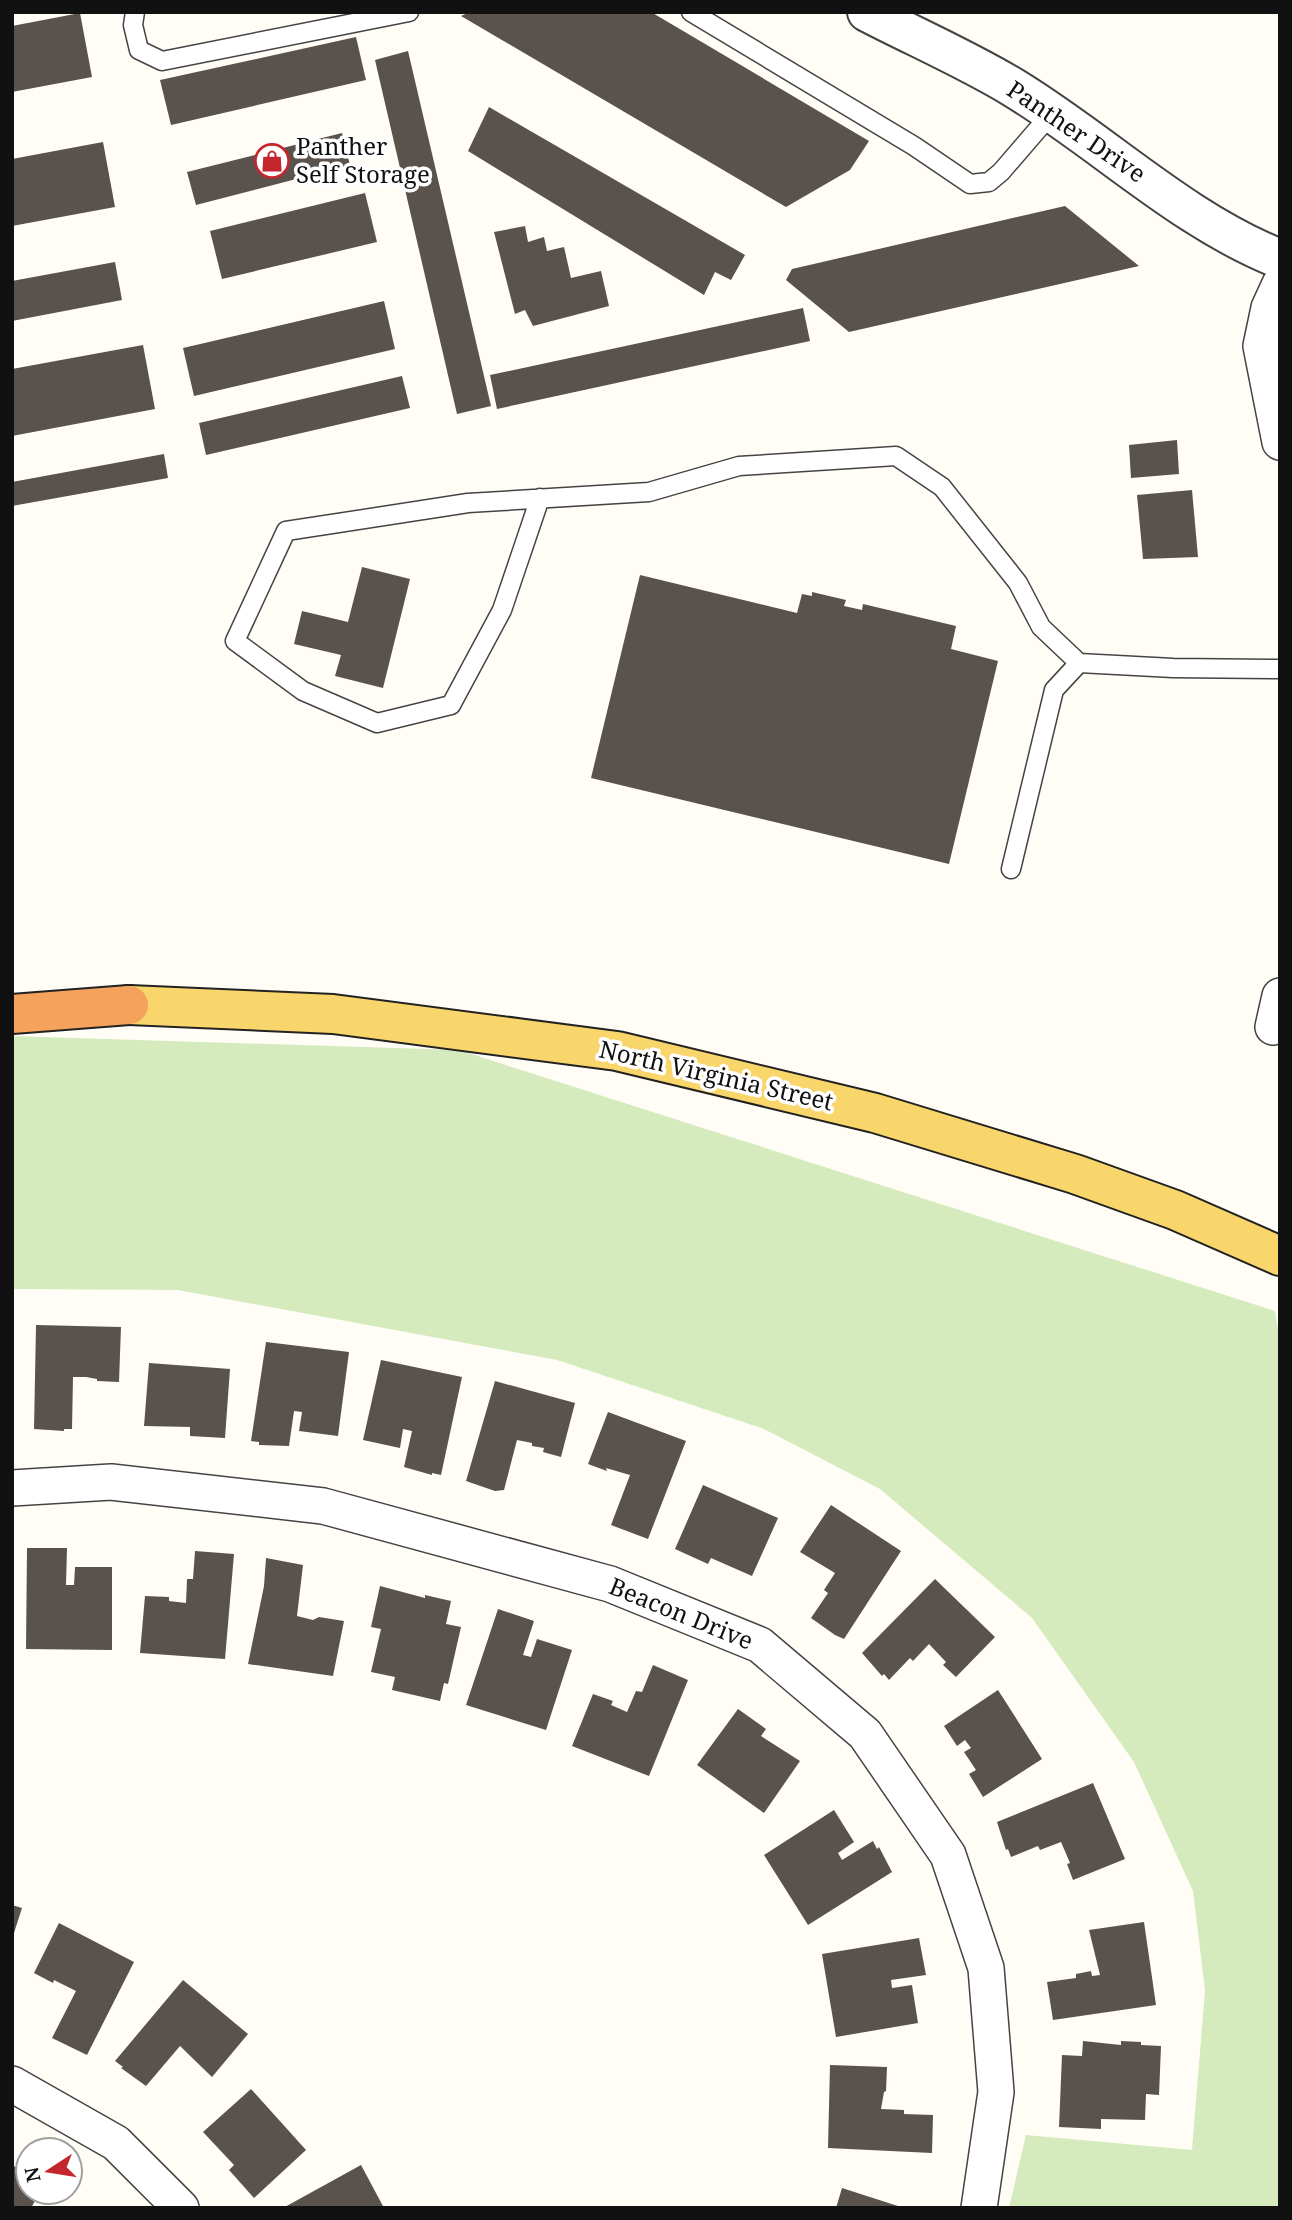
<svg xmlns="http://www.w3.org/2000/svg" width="1292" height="2220" font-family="'Noto Serif',serif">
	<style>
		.green { fill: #d5ebbd }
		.building { fill: #5a524d }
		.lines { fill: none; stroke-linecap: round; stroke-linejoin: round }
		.service-casing { stroke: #444; stroke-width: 21 }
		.minor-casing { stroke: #444; stroke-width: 38 }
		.tertiary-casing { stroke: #444; stroke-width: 42 }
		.primary-casing { stroke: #222; stroke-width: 42 }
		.motorway-casing { stroke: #222; stroke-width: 42 }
		.service { stroke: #fff; stroke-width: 18 }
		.minor { stroke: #fff; stroke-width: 35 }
		.tertiary { stroke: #fff; stroke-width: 38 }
		.primary { stroke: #f9d66b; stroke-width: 38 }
		.motorway { stroke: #f5a25d; stroke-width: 38 }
		.labels { text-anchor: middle; stroke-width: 7; stroke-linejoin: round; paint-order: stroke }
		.street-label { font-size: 24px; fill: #111; stroke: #fff }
		.poi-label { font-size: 24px; fill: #111; stroke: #fff; text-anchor: start }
	</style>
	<rect width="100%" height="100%" fill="#fffdf5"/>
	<polygon class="green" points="12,1036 459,1050 1275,1311 1280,1341 1280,2208 1009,2208 1026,2135 1192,2150 1205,1990 1193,1891 1134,1762 1032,1618 880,1489 764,1429 557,1360 178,1290 12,1289"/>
	<g class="building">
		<polygon points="470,12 651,12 869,141 850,170 786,207 461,16"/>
		<polygon points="80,13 92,77 12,92 12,26"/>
		<polygon points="356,37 366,80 171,125 160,80"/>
		<polygon points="408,51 491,406 457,414 375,60"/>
		<polygon points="489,107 745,255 731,280 715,272 704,295 468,151"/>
		<polygon points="342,133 350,165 196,205 187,172"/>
		<polygon points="103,142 115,207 12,226 12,159"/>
		<polygon points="365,193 377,242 222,279 210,231"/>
		<polygon points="1065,206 1139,266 849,332 786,280 792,269"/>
		<polygon points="525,226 528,242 544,237 547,251 564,247 571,278 601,271 609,306 533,326 525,310 515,314 494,232"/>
		<polygon points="115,262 122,300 12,321 12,281"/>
		<polygon points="384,301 395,349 194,396 183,348"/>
		<polygon points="803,308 810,341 497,409 490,375"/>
		<polygon points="143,345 155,409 12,436 12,369"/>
		<polygon points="402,376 410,408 206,455 199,423"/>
		<polygon points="1177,440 1179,474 1131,478 1129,445"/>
		<polygon points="164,454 168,478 12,506 12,482"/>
		<polygon points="1192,490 1198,557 1143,559 1137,495"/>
		<polygon points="362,567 410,579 383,688 335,676 341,655 294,644 302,611 348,622"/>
		<polygon points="640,575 797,613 802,594 812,596 812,592 846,600 844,606 862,610 863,604 956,626 951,649 998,661 949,864 591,778"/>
		<polygon points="36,1325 121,1327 119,1382 97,1381 97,1379 86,1377 73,1377 72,1429 64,1429 64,1431 34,1429"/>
		<polygon points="266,1342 349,1352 338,1436 299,1431 302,1412 294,1411 289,1446 259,1445 259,1442 251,1441"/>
		<polygon points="381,1360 462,1377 441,1475 432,1473 432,1475 404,1467 412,1431 403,1429 400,1448 363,1440"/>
		<polygon points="149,1363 230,1369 225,1438 190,1436 190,1427 144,1426"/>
		<polygon points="495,1381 575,1403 561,1457 543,1452 544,1448 532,1446 532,1443 517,1440 504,1490 495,1491 466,1481"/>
		<polygon points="608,1412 686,1441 648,1539 611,1525 630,1475 606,1468 607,1471 588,1464"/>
		<polygon points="703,1485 778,1518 752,1576 711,1558 708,1564 675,1549"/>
		<polygon points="831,1505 901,1551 844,1639 835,1635 811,1618 828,1593 824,1590 835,1573 800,1552"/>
		<polygon points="27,1548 67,1548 66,1585 74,1585 75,1567 112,1567 112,1650 26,1649"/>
		<polygon points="195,1551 234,1554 225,1659 140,1653 145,1596 169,1597 169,1601 186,1603 187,1579 193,1579"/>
		<polygon points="266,1558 303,1565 297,1616 313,1620 319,1617 344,1621 333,1676 248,1664 264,1586"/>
		<polygon points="935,1579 995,1637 956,1677 943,1665 946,1662 929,1644 913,1661 910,1658 889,1680 884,1674 882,1676 862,1653"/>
		<polygon points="380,1586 425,1598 425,1595 451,1601 446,1624 461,1627 448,1684 444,1683 440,1701 392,1690 395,1677 371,1672 381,1629 371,1627"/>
		<polygon points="498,1609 534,1621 523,1655 531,1657 537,1639 572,1650 546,1730 466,1705"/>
		<polygon points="653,1665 688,1680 649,1776 572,1746 593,1694 613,1701 611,1705 627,1712 636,1691 642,1692"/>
		<polygon points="998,1690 1042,1759 983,1797 969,1774 976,1770 964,1752 971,1748 965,1740 957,1746 944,1726"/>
		<polygon points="738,1709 766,1729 761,1736 800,1761 764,1813 697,1765"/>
		<polygon points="1093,1783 1125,1859 1073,1880 1067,1864 1070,1863 1061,1842 1040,1850 1038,1846 1011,1857 1008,1849 1006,1850 997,1822"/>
		<polygon points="834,1810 854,1842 838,1853 842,1860 873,1841 877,1849 879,1847 892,1872 808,1925 764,1855"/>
		<polygon points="12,1905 22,1908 13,1936 12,1936"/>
		<polygon points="1144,1922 1156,2005 1053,2020 1047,1982 1076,1978 1076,1974 1091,1971 1092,1976 1100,1975 1089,1930"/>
		<polygon points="59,1923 134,1962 87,2055 52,2038 76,1991 54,1980 53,1983 34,1973"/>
		<polygon points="919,1938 926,1975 891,1980 892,1988 912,1985 918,2023 836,2037 822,1954"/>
		<polygon points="183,1980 248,2034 212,2077 180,2046 146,2086 121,2068 123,2067 115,2061"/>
		<polygon points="1083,2041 1121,2045 1121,2041 1141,2042 1141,2045 1161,2046 1159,2095 1146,2094 1145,2120 1101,2119 1101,2129 1059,2127 1062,2055 1082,2056"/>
		<polygon points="830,2065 887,2067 886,2091 884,2092 881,2109 904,2110 904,2114 933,2115 932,2153 828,2148"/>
		<polygon points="251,2089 306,2150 254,2198 229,2170 234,2165 203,2132"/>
		<polygon points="12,2165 28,2174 28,2192 40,2192 31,2208 12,2208"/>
		<polygon points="361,2165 384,2208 283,2208"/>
		<polygon points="842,2188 901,2207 901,2208 836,2208"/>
	</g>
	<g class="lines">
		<g class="service-casing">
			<g id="service">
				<polyline points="135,12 133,25 139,50 162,61 409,12"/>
				<polyline points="691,12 914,146 970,184 989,182 1001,172 1051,114"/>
				<polyline points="540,498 502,610 451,705 377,723 303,691 235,641 286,531 468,503 649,492 739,466 896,456 942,487 1018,583 1041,627 1079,663 1173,668 1280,669"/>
				<polyline points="1011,869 1054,690 1079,663"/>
			</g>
		</g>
		<g class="minor-casing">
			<g id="minor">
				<polyline points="1280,284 1269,308 1261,346 1280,442"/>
				<polyline points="1273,1027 1280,996"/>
				<polyline points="12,1488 111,1482 323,1506 610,1584 760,1645 865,1734 948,1855 986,1968 996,2092 979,2208"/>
				<polyline points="12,2084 116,2143 181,2208"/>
			</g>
		</g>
		<g class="tertiary-casing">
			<path id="tertiary" d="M867,12c48,25 101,48 147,76 90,55 168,132 266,171"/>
		</g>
		<g class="primary-casing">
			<polyline id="primary" points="129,1005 333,1014 617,1051 875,1113 1075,1174 1175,1210 1280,1256"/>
		</g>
		<g class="motorway-casing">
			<polyline id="motorway" points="12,1014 129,1005"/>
		</g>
		<use href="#service" class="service"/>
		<use href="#minor" class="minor"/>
		<use href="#tertiary" class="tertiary"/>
		<use href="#primary" class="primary"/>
		<use href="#motorway" class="motorway"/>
	</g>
	<defs>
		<g id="shop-ring" transform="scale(1.75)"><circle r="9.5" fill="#fff" stroke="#c4262e" stroke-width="1.5"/><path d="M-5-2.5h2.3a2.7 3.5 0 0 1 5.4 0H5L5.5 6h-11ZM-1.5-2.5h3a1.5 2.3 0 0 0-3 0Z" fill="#c4262e"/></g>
	</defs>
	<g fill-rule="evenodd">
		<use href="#shop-ring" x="272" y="161"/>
	</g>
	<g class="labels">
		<g class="street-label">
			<text transform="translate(1076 132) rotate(34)" y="8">Panther Drive</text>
			<text transform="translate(716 1076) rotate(13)" y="8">North Virginia Street</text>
			<text transform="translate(681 1614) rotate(22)" y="8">Beacon Drive</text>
		</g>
		<g class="poi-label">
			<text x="296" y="155">Panther<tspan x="296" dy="28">Self Storage</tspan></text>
		</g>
	</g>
	<rect width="1292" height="2220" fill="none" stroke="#111111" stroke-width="28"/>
	<g transform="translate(49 2171) rotate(258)"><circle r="33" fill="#ffffff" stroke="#a0a0a0" stroke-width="2"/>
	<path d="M0-5L12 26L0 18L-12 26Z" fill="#c4262e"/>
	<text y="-10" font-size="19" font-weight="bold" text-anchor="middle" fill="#111111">N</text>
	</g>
</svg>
